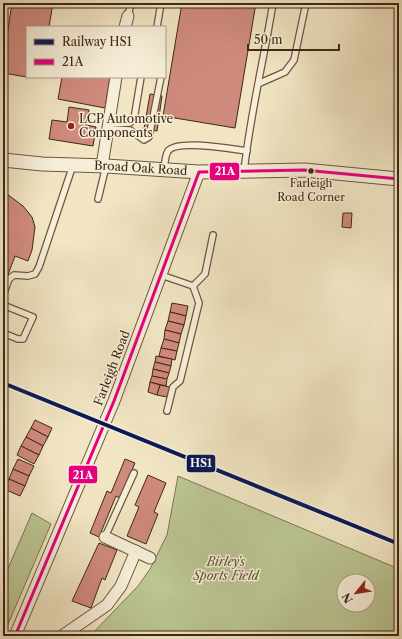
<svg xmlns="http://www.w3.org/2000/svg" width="402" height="639" font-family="'Libre Caslon Text',serif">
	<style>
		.green { fill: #bbc493; stroke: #7d7654; fill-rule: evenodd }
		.building { fill: #cf8a7e; stroke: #3f2716 }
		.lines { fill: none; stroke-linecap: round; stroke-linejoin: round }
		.service-casing { stroke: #6c5641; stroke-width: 8 }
		.minor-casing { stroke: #6c5641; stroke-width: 13 }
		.tertiary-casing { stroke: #6c5641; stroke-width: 15 }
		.service { stroke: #f6eed8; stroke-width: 5.5 }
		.minor { stroke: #f6eed8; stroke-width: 11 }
		.tertiary { stroke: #f6eed8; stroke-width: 13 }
		.bus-1-casing { stroke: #f6eed8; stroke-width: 6 }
		.bus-1 { stroke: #e5007d; stroke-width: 3 }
		.rail-1-casing { stroke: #f6eed8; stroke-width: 7 }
		.rail-1 { stroke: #091855; stroke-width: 4 }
		.poi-dot { fill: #8f2418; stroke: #f6eed8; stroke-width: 1.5 }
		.bus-dot { fill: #3f2716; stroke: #f6eed8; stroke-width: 1.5 }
		.labels { text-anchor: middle; stroke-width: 3; stroke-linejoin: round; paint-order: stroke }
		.bus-label { font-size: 11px; fill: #3f2716; stroke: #f6eed8 }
		.poi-label { font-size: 12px; fill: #3f2716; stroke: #f6eed8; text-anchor: start }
		.street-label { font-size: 12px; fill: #3f2716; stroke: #f6eed8 }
		.park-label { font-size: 12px; font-style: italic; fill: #5e4e35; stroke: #f6eed8 }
		.line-badge { stroke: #f6eed8; stroke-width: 1.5 }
		.badge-label { font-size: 11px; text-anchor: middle; font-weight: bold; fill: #fff }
	</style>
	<rect width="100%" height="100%" fill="#f1e5c3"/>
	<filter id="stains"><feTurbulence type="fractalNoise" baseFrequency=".005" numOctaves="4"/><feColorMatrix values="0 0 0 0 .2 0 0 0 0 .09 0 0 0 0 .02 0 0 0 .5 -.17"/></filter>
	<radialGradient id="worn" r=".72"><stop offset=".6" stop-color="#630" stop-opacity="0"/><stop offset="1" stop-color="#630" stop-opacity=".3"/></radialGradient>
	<g class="green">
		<path d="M178,476l221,93v67h-309l48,-50 12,-17 17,-34zM344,581h24v24h-24z"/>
		<polygon points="32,513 51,524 3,636 3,580"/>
	</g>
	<g class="building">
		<polygon points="12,3 53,3 49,27 27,27 27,77 3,73 3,62"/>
		<polygon points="182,3 256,3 235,128 163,116"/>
		<polygon points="62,77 110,77 105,108 58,99"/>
		<polygon points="150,94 162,96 157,131 144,129"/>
		<polygon points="69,107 89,110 86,125 96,127 93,146 49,139 52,120 67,122"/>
		<polygon points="3,191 23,206 32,217 35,227 32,250 28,261 15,256 3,288"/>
		<polygon points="343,213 352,213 351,228 342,227"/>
		<polygon points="172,303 188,306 186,316 170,312"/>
		<polygon points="170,312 186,316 184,325 168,321"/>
		<polygon points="168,321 184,325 181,334 165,330"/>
		<polygon points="165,330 181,334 179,343 164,339"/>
		<polygon points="164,339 179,343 177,351 161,348"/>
		<polygon points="161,348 177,351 175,360 159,356"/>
		<polygon points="156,356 172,359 171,366 155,362"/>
		<polygon points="155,362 171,366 169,373 153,369"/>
		<polygon points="153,369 169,373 167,379 152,376"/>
		<polygon points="152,376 167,379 166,386 150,382"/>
		<polygon points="150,382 160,385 157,395 148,392"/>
		<polygon points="160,385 170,387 167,397 157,395"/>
		<polygon points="35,420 52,428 48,437 31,428"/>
		<polygon points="31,428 48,437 43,446 26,437"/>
		<polygon points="26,437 43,446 39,455 21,446"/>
		<polygon points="21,446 39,455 34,464 17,455"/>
		<polygon points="18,459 34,466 29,476 13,469"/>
		<polygon points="125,459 135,463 120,498 116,496 99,537 90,533 107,491 111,493"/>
		<polygon points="13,469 29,476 25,486 9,479"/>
		<polygon points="148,475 166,483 154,512 158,514 146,544 127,536 139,507 135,505"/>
		<polygon points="9,479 25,486 20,496 4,489"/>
		<polygon points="99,543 117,550 105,580 102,578 91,608 72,601"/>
	</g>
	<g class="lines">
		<g class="service-casing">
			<g id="service">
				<polyline points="396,3 399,8"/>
				<polyline points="128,16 131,3"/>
				<polyline points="157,27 161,3"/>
				<polyline points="260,83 285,72 294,60 306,3"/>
				<polyline points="3,103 3,101"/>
				<polyline points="109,124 130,123 134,119 141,77"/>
				<polyline points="108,129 130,130 144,140 149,137 161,77"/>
				<path d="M164,169c1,-6 1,-13 4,-18 9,-12 63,-2 79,0"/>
				<path d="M244,172c6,-57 20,-113 29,-169"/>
				<polyline points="98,199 106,166"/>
				<polyline points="161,275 193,286"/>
				<polyline points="3,296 9,279 14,275 28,276 35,274 39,267 73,165"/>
				<polyline points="3,305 33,317 23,339 18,339 3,333"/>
				<polyline points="167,411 173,387 180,381 199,303 193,286 205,274 213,235"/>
				<polyline points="105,537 134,473"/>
			</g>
		</g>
		<g class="minor-casing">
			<g id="minor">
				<polyline points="125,27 128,16"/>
				<polyline points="102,166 116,77"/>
				<polyline points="105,537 150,558"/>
				<polyline points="15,636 114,401 199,172"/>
				<polyline points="62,636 107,605 121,586 136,551"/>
			</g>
		</g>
		<g class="tertiary-casing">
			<g id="tertiary">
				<path id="s1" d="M3,160l39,4 64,2 93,6 105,-2 95,9"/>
			</g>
		</g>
		<use href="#service" class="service"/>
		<use href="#minor" class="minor"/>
		<use href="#tertiary" class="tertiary"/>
		<g class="bus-1-casing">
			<polyline id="bus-1" points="15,636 114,401 199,172 304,170 399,179"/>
		</g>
		<use href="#bus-1" class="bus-1"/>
		<g class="rail-1-casing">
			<polyline id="rail-1" points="3,383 399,544"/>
		</g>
		<use href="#rail-1" class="rail-1"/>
	</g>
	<circle class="poi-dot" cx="71" cy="126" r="4"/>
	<circle class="bus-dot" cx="311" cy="171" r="3.5"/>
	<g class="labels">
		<g class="bus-label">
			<text x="311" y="187">Farleigh<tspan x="311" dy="14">Road Corner</tspan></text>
		</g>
		<g class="poi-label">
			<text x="79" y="123">LCP Automotive<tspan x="79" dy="14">Components</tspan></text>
		</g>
		<g class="street-label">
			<text dy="4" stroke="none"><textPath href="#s1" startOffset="138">Broad Oak Road</textPath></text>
			<text transform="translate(112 368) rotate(-69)" y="4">Farleigh Road</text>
		</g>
		<g class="park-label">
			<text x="226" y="566">Birley's<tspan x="226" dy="14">Sports Field</tspan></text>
		</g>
	</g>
	<g class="line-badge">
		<rect x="209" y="162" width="31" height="19" rx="4" fill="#e5007d"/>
		<rect x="186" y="454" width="30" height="19" rx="4" fill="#091855"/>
		<rect x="68" y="465" width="30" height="19" rx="4" fill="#e5007d"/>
	</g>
	<g class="badge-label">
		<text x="225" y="175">21A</text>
		<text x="201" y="467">HS1</text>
		<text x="83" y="479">21A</text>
	</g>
	<rect width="402" height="639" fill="none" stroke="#f1e5c3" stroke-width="16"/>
	<rect x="4" y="4" width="394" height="631" fill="none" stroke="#3f2716" stroke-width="2"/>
	<rect x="8" y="8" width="386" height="623" fill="none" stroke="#3f2716"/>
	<rect x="26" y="26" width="140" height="52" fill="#f6eed8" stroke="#ad9e8a"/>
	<rect x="34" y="39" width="20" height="6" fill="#091855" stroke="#ad9e8a"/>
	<text x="62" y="46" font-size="12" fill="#3f2716">Railway HS1</text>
	<rect x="34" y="59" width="20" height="6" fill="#e5007d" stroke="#ad9e8a"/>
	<text x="62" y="66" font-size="12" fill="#3f2716">21A</text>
	<g transform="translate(356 593) rotate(240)"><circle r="19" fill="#f6eed8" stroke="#ad9e8a"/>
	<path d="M0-3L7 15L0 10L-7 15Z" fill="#8f2418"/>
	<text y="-6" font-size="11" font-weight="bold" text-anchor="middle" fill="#3f2716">N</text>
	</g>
	<path d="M248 44v6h91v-6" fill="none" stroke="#3f2716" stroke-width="2"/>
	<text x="254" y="44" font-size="12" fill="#3f2716" stroke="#f6eed8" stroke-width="3" paint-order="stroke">50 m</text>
	<rect width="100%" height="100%" filter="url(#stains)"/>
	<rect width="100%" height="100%" fill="url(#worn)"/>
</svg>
